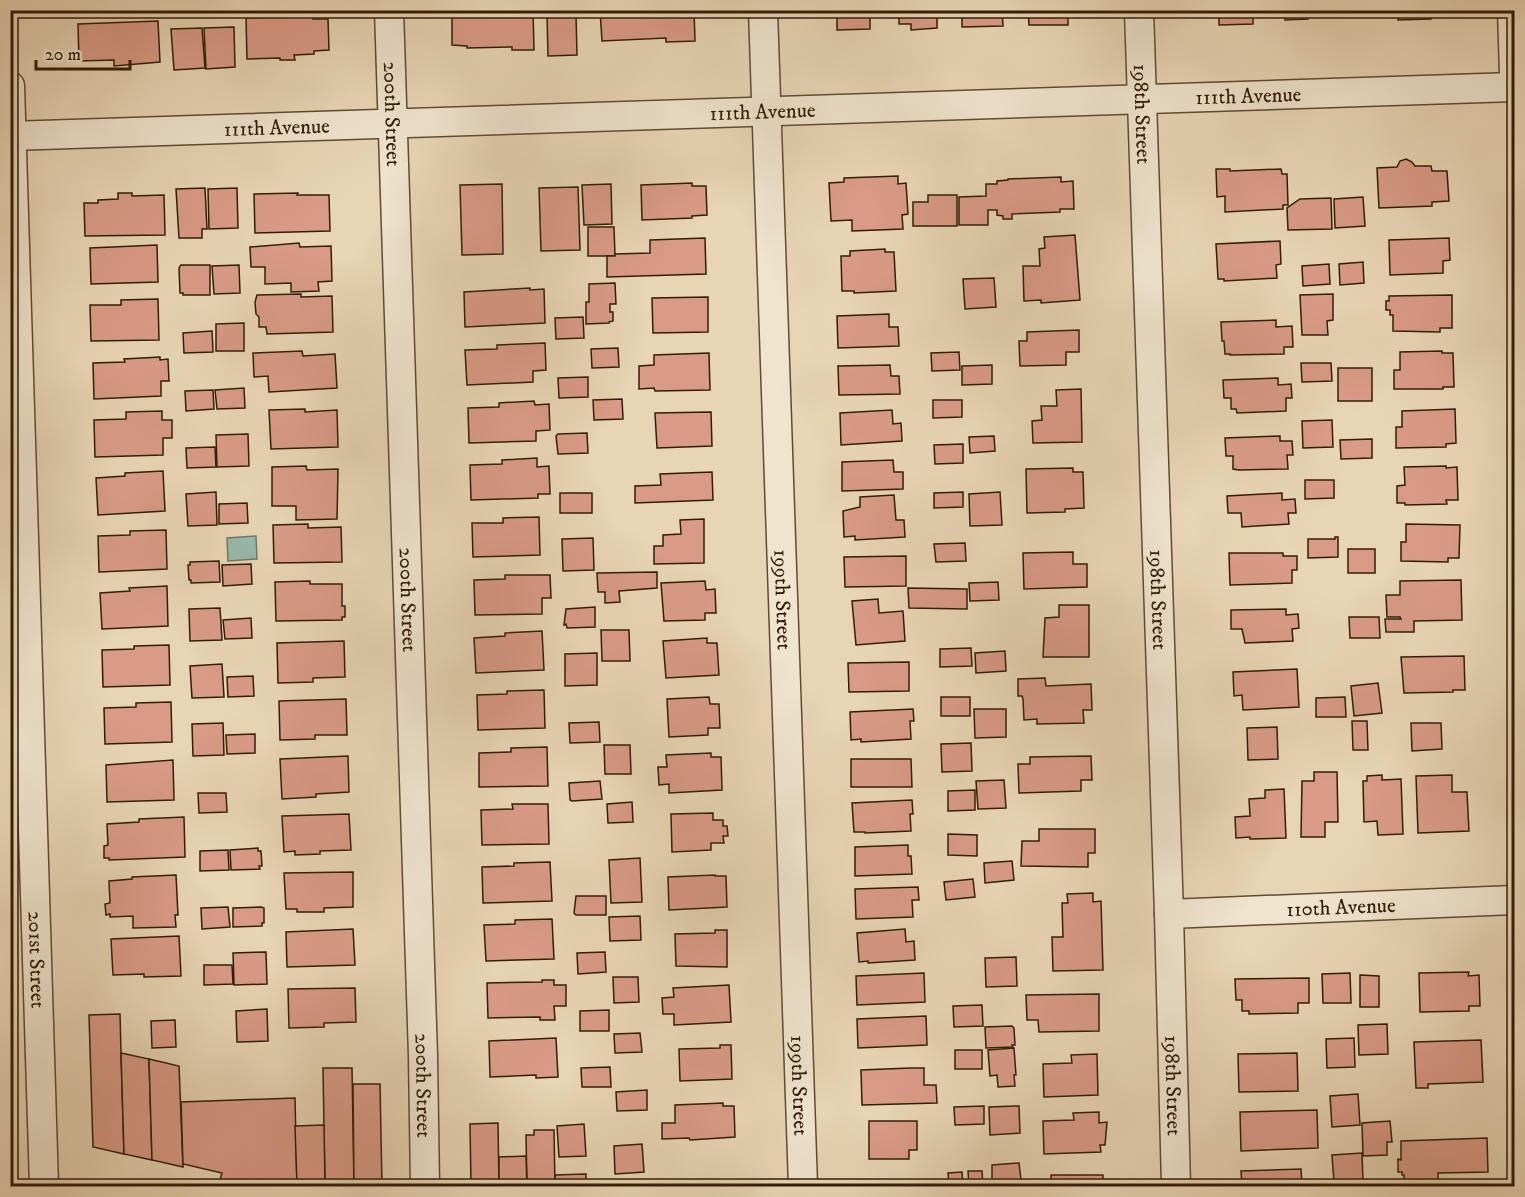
<svg xmlns="http://www.w3.org/2000/svg" width="1525" height="1197" font-family="'IM FELL DW Pica',serif">
	<style>
		.water { fill: #97b9ab; stroke: #6f7b69; stroke-width: 1.5 }
		.building { fill: #d99b87; stroke: #321d07; stroke-width: 1.5 }
		.lines { fill: none; stroke-linecap: round; stroke-linejoin: round }
		.minor-casing { stroke: #604b32; stroke-width: 31 }
		.minor { stroke: #f0e4cf; stroke-width: 28 }
		.labels { text-anchor: middle; stroke-width: 6; stroke-linejoin: round; paint-order: stroke }
		.street-label { font-size: 21px; fill: #321d07; stroke: #f0e4cf }
	</style>
	<rect width="100%" height="100%" fill="#e8d5b5"/>
	<filter id="stains"><feTurbulence type="fractalNoise" baseFrequency=".00333" numOctaves="4"/><feColorMatrix values="0 0 0 0 .2 0 0 0 0 .09 0 0 0 0 .02 0 0 0 .5 -.17"/></filter>
	<radialGradient id="worn" r=".72"><stop offset=".6" stop-color="#630" stop-opacity="0"/><stop offset="1" stop-color="#630" stop-opacity=".3"/></radialGradient>
	<polygon class="water" points="256,536 257,559 228,561 227,538"/>
	<g class="building">
		<polygon points="466,10 533,10 534,50 512,50 512,47 467,48 467,46 452,45 452,15 466,15"/>
		<polygon points="600,10 694,10 695,41 666,42 666,38 602,41"/>
		<polygon points="834,10 874,10 874,13 870,13 870,29 837,30 837,15 834,15"/>
		<polygon points="899,10 937,10 937,28 911,30 911,24 899,24"/>
		<polygon points="962,10 1002,10 1003,26 962,27"/>
		<polygon points="1028,10 1068,10 1068,25 1029,25"/>
		<polygon points="1214,10 1253,10 1253,24 1219,25 1219,14 1214,14"/>
		<polygon points="1285,10 1307,10 1308,19 1285,20"/>
		<rect x="1343" y="10" width="22" height="7"/>
		<polygon points="1398,10 1431,10 1431,19 1398,20"/>
		<polygon points="547,15 576,15 577,55 548,56"/>
		<polygon points="313,16 313,19 328,19 329,50 314,51 314,54 294,55 295,60 280,60 280,58 247,59 246,18"/>
		<polygon points="158,21 160,62 114,66 114,60 79,61 78,24"/>
		<polygon points="234,27 235,67 206,69 204,28"/>
		<polygon points="202,28 205,68 174,70 171,29"/>
		<polygon points="1406,159 1412,162 1415,166 1431,166 1432,171 1447,171 1449,201 1432,202 1432,206 1379,208 1377,168 1397,167 1400,161"/>
		<polygon points="1216,169 1230,169 1230,171 1281,169 1282,174 1287,174 1288,205 1283,205 1283,209 1225,212 1225,196 1217,197"/>
		<polygon points="898,176 898,184 906,183 908,214 902,215 903,229 852,231 852,220 831,221 829,183 844,182 844,178"/>
		<polygon points="1061,177 1061,182 1073,181 1074,209 1060,209 1060,212 1012,214 1012,219 1003,219 1003,216 997,215 997,210 988,210 988,225 959,225 959,197 986,196 986,184 997,184 997,181 1008,180 1008,179"/>
		<polygon points="692,183 692,186 706,186 707,215 692,216 692,218 642,220 641,185"/>
		<polygon points="502,184 503,254 462,255 460,185"/>
		<polygon points="611,184 612,224 584,225 582,185"/>
		<polygon points="578,187 580,250 541,251 539,188"/>
		<polygon points="205,188 207,229 202,229 202,238 179,238 176,189"/>
		<polygon points="237,188 238,228 209,229 208,189"/>
		<polygon points="118,193 132,193 132,196 164,195 165,235 85,236 84,203 98,203 98,200 118,199"/>
		<polygon points="298,193 297,195 329,195 330,231 255,233 254,194"/>
		<polygon points="928,195 957,195 957,226 913,226 913,202 928,202"/>
		<polygon points="1363,197 1365,226 1335,228 1334,199"/>
		<polygon points="1331,198 1332,229 1288,230 1287,208 1300,199"/>
		<polygon points="588,227 614,227 615,256 588,256"/>
		<polygon points="1075,235 1080,300 1041,303 1041,300 1024,301 1023,266 1040,266 1039,249 1045,248 1044,237"/>
		<polygon points="705,238 706,274 607,277 607,256 615,256 615,254 650,253 650,240"/>
		<polygon points="1449,238 1450,260 1443,261 1443,273 1390,275 1389,240"/>
		<polygon points="1280,241 1281,264 1276,265 1277,278 1224,281 1224,279 1218,279 1216,244"/>
		<polygon points="299,243 300,247 331,246 332,281 318,282 319,291 291,292 291,283 265,284 265,267 251,267 250,247"/>
		<polygon points="157,245 158,282 91,284 90,248"/>
		<polygon points="885,249 885,252 894,252 896,291 854,293 854,291 842,291 841,256 850,256 850,251"/>
		<polygon points="1363,262 1364,283 1340,285 1339,264"/>
		<polygon points="1329,264 1330,284 1303,286 1302,266"/>
		<polygon points="181,265 210,265 210,295 183,295 183,293 180,293 179,268"/>
		<polygon points="239,265 240,293 214,294 212,266"/>
		<polygon points="994,278 996,307 965,309 963,279"/>
		<polygon points="615,283 616,304 610,304 610,312 613,312 613,321 609,322 609,323 586,324 586,302 589,302 589,284"/>
		<polygon points="530,288 530,290 544,289 545,323 465,327 464,292"/>
		<polygon points="301,294 301,297 332,296 333,332 267,334 266,327 259,327 259,317 256,314 255,302 257,295"/>
		<polygon points="1333,294 1333,320 1327,321 1328,335 1302,335 1300,295"/>
		<polygon points="1452,295 1452,328 1440,328 1440,332 1393,331 1393,315 1390,315 1390,310 1386,310 1386,301 1389,301 1389,296"/>
		<polygon points="708,297 708,332 653,333 652,298"/>
		<polygon points="158,299 159,340 91,341 90,305 121,305 121,300"/>
		<polygon points="889,314 889,327 898,327 899,346 838,348 837,316"/>
		<polygon points="583,317 584,338 556,339 555,318"/>
		<polygon points="1276,320 1276,327 1292,326 1293,347 1284,347 1284,354 1230,355 1230,354 1225,354 1224,341 1222,341 1221,322"/>
		<polygon points="244,323 244,351 216,351 216,324"/>
		<polygon points="1079,330 1079,352 1066,352 1066,365 1020,366 1019,341 1027,341 1027,332"/>
		<polygon points="212,331 213,352 184,353 183,333"/>
		<polygon points="545,343 546,370 533,371 533,382 467,385 465,350 497,349 497,345"/>
		<polygon points="618,348 619,367 592,368 591,349"/>
		<polygon points="302,351 303,356 335,354 337,388 269,392 268,376 254,377 253,353"/>
		<polygon points="1442,351 1442,353 1453,353 1454,387 1443,387 1443,389 1394,389 1394,370 1400,370 1400,352"/>
		<polygon points="959,352 960,370 932,371 931,353"/>
		<polygon points="709,353 710,390 655,391 654,388 639,389 639,366 654,365 654,355"/>
		<polygon points="160,357 160,360 168,359 169,381 161,381 161,396 94,399 93,363 125,362 124,359"/>
		<polygon points="1301,363 1331,363 1332,381 1302,382"/>
		<polygon points="890,365 891,376 899,376 900,394 839,395 838,366"/>
		<polygon points="992,365 992,384 962,385 962,366"/>
		<rect x="1338" y="368" width="34" height="33"/>
		<polygon points="588,377 588,397 559,398 558,378"/>
		<polygon points="1278,378 1278,385 1291,384 1292,398 1286,398 1286,411 1237,413 1236,409 1231,409 1231,398 1224,398 1223,380"/>
		<polygon points="244,388 245,408 217,409 215,390"/>
		<polygon points="1081,389 1082,442 1033,443 1032,421 1042,420 1041,406 1057,406 1056,390"/>
		<polygon points="213,390 214,409 186,411 185,391"/>
		<polygon points="622,399 623,419 594,420 593,400"/>
		<polygon points="933,400 962,400 962,417 933,418"/>
		<polygon points="534,401 535,405 549,404 550,430 536,431 536,441 469,443 468,408 499,407 499,403"/>
		<polygon points="305,409 305,412 337,410 338,447 271,449 269,410"/>
		<polygon points="1455,409 1456,443 1446,444 1446,447 1396,448 1396,427 1402,427 1402,411"/>
		<polygon points="892,410 893,424 901,423 902,441 841,445 840,413"/>
		<polygon points="162,411 162,420 172,420 172,438 163,438 163,455 95,457 94,420 126,419 126,412"/>
		<polygon points="711,412 712,446 657,448 655,413"/>
		<polygon points="1332,420 1333,447 1303,448 1302,421"/>
		<polygon points="587,433 588,453 558,454 556,436 558,434"/>
		<polygon points="248,434 249,466 217,467 216,435"/>
		<polygon points="994,436 995,451 970,453 969,437"/>
		<polygon points="1280,436 1280,441 1292,441 1293,455 1287,455 1288,469 1239,470 1233,469 1233,456 1226,456 1225,438"/>
		<polygon points="1372,439 1372,458 1341,459 1340,440"/>
		<polygon points="963,444 963,463 935,464 934,445"/>
		<polygon points="215,447 216,467 187,468 186,448"/>
		<polygon points="537,458 537,467 549,466 550,494 538,494 538,498 471,500 470,465 502,464 502,460"/>
		<polygon points="893,460 894,472 903,472 903,489 842,491 842,462"/>
		<polygon points="306,466 307,470 338,469 337,519 296,520 296,506 272,506 272,467"/>
		<polygon points="1446,466 1446,468 1457,467 1458,500 1446,500 1447,504 1405,505 1405,503 1397,503 1397,486 1405,485 1404,467"/>
		<polygon points="1073,468 1073,472 1083,472 1084,508 1065,509 1065,512 1027,513 1026,469"/>
		<polygon points="163,471 165,511 98,515 96,478 125,476 125,473"/>
		<polygon points="712,472 713,500 635,503 635,486 661,485 660,474"/>
		<polygon points="1305,480 1334,480 1334,498 1305,499"/>
		<polygon points="216,492 217,525 188,526 186,494"/>
		<polygon points="963,492 963,507 934,508 934,493"/>
		<polygon points="1000,492 1002,525 970,526 969,494"/>
		<rect x="560" y="493" width="32" height="20"/>
		<polygon points="1282,493 1282,500 1295,499 1296,513 1288,513 1289,524 1242,527 1241,513 1228,513 1227,496"/>
		<polygon points="894,495 896,520 904,520 905,537 855,540 855,536 844,537 843,511 860,507 860,497"/>
		<polygon points="247,503 248,523 219,524 219,504"/>
		<polygon points="539,517 540,555 473,557 472,523 503,523 503,518"/>
		<polygon points="704,519 704,563 654,564 654,546 663,546 663,535 681,534 680,520"/>
		<polygon points="308,524 308,528 341,527 342,562 274,563 273,525"/>
		<polygon points="1406,524 1460,525 1459,558 1448,558 1448,562 1401,561 1401,542 1406,542"/>
		<polygon points="166,530 167,569 99,572 98,536 130,535 130,531"/>
		<polygon points="1335,537 1338,537 1338,557 1308,558 1308,539 1335,539"/>
		<polygon points="593,538 594,570 563,571 562,539"/>
		<polygon points="965,543 966,561 936,562 934,544"/>
		<rect x="1348" y="549" width="27" height="24"/>
		<polygon points="1073,552 1073,564 1087,564 1087,587 1024,589 1023,553"/>
		<polygon points="1229,553 1283,553 1283,556 1297,556 1297,570 1292,570 1292,583 1230,585"/>
		<polygon points="906,556 906,586 845,587 844,557"/>
		<polygon points="219,561 220,582 191,583 191,580 189,580 188,565 190,565 190,562"/>
		<polygon points="251,564 252,584 223,586 222,565"/>
		<polygon points="657,572 657,588 619,591 620,602 605,603 605,592 598,592 597,573"/>
		<polygon points="505,575 550,575 551,598 542,598 542,614 475,615 474,580 505,579"/>
		<polygon points="1461,580 1462,620 1414,621 1414,632 1386,632 1385,619 1401,619 1400,617 1387,617 1386,595 1400,595 1400,581"/>
		<polygon points="310,581 310,584 342,584 342,606 345,606 345,617 342,617 342,620 276,621 275,582"/>
		<polygon points="705,581 706,590 715,589 716,613 705,613 705,620 664,621 661,583"/>
		<polygon points="998,582 999,600 970,601 969,583"/>
		<polygon points="167,586 168,626 102,629 100,593 130,591 129,588"/>
		<polygon points="908,588 967,589 967,609 909,608"/>
		<polygon points="878,599 879,613 903,611 905,641 856,645 852,601"/>
		<polygon points="1059,605 1089,605 1089,657 1043,657 1045,618 1059,617"/>
		<polygon points="595,607 595,627 567,628 566,624 564,625 566,609"/>
		<polygon points="220,608 222,640 190,641 189,609"/>
		<polygon points="1286,609 1286,615 1298,614 1299,628 1292,629 1293,641 1245,643 1242,629 1231,629 1231,610"/>
		<polygon points="1349,617 1379,617 1380,638 1350,638"/>
		<polygon points="251,618 252,638 225,639 223,620"/>
		<polygon points="601,630 629,630 630,661 602,661"/>
		<polygon points="542,631 544,670 476,673 474,638 505,636 505,633"/>
		<polygon points="707,638 707,643 717,643 719,675 666,678 663,641"/>
		<polygon points="344,641 345,677 313,678 313,682 278,683 277,643"/>
		<polygon points="169,645 170,685 103,687 102,650 134,649 134,646"/>
		<polygon points="971,648 972,666 940,667 940,649"/>
		<polygon points="1005,651 1006,671 976,673 975,653"/>
		<polygon points="597,653 597,685 565,686 565,654"/>
		<polygon points="1464,656 1465,690 1453,690 1453,692 1404,693 1401,657"/>
		<polygon points="909,662 909,691 849,692 848,663"/>
		<polygon points="222,664 224,697 192,698 190,666"/>
		<polygon points="1297,669 1299,707 1243,710 1242,695 1234,696 1233,672"/>
		<polygon points="253,676 254,696 228,697 227,677"/>
		<polygon points="1045,678 1046,686 1091,684 1092,710 1083,710 1084,723 1037,724 1037,719 1024,720 1023,699 1022,696 1018,696 1018,679"/>
		<polygon points="1378,683 1382,713 1354,716 1351,686"/>
		<polygon points="544,690 545,728 478,730 477,695 507,694 507,691"/>
		<polygon points="709,697 710,704 719,704 720,728 708,728 708,735 669,737 667,699"/>
		<rect x="941" y="697" width="29" height="19"/>
		<polygon points="1345,697 1346,717 1316,717 1316,698"/>
		<polygon points="346,699 347,735 315,735 315,739 280,740 279,701"/>
		<polygon points="171,702 172,742 105,744 104,708 136,707 136,703"/>
		<polygon points="913,709 914,721 910,721 911,739 861,742 861,739 851,740 850,712"/>
		<polygon points="974,709 1006,709 1006,737 975,738"/>
		<polygon points="1352,721 1367,721 1368,750 1353,750"/>
		<polygon points="599,722 600,742 570,743 569,723"/>
		<polygon points="223,723 224,755 193,756 192,724"/>
		<polygon points="1411,723 1441,723 1442,749 1412,751"/>
		<polygon points="1277,727 1278,759 1248,760 1247,728"/>
		<polygon points="255,734 255,753 227,754 226,735"/>
		<polygon points="971,743 972,771 942,772 941,744"/>
		<polygon points="604,745 630,745 631,774 605,774"/>
		<polygon points="547,747 548,786 479,787 479,753 511,752 511,748"/>
		<polygon points="711,753 711,757 721,757 722,790 669,793 669,784 659,785 658,767 667,767 666,755"/>
		<polygon points="348,756 349,792 316,794 316,797 282,799 280,759"/>
		<polygon points="1091,756 1092,780 1081,780 1081,791 1019,793 1018,764 1030,764 1030,757"/>
		<polygon points="851,759 911,759 912,787 851,787"/>
		<polygon points="173,760 174,800 107,802 106,765"/>
		<polygon points="1314,772 1337,772 1338,822 1325,822 1325,837 1301,837 1302,781 1314,781"/>
		<polygon points="1382,775 1382,780 1401,779 1403,834 1378,835 1377,821 1364,822 1363,781 1367,781 1367,776"/>
		<polygon points="1452,775 1452,792 1467,792 1469,831 1418,833 1416,776"/>
		<polygon points="1004,780 1006,808 978,809 976,781"/>
		<polygon points="600,781 602,799 572,801 570,800 569,783"/>
		<polygon points="1284,789 1286,838 1250,839 1250,837 1236,838 1235,817 1250,816 1249,799 1265,798 1265,790"/>
		<polygon points="975,790 975,810 948,811 948,791"/>
		<polygon points="198,793 226,793 227,812 199,813"/>
		<polygon points="912,800 913,814 910,814 911,831 865,833 865,832 854,832 852,803"/>
		<polygon points="632,802 633,822 608,823 607,804"/>
		<polygon points="512,804 548,804 549,844 482,845 481,810 513,809"/>
		<polygon points="713,813 713,820 723,820 723,826 727,826 728,836 723,836 724,843 711,843 711,850 672,852 671,814"/>
		<polygon points="349,814 351,850 320,851 320,854 295,855 295,851 284,852 282,816"/>
		<polygon points="184,817 185,857 109,860 109,858 104,858 104,846 108,845 107,824 139,822 139,819"/>
		<polygon points="1039,829 1095,829 1095,853 1088,853 1088,867 1021,866 1022,841 1039,841"/>
		<polygon points="948,834 977,835 977,856 948,855"/>
		<polygon points="908,845 908,856 911,856 912,874 855,876 855,847"/>
		<polygon points="258,848 258,851 261,851 262,866 259,866 260,869 231,870 230,850"/>
		<polygon points="228,850 229,870 200,871 200,851"/>
		<polygon points="640,858 642,902 611,903 609,860"/>
		<polygon points="1012,861 1014,880 985,883 984,863"/>
		<polygon points="550,862 552,901 483,903 482,867 514,866 514,863"/>
		<polygon points="353,872 353,907 324,908 324,912 297,912 297,909 286,909 284,873"/>
		<polygon points="176,875 178,915 175,915 176,927 133,928 133,916 110,917 110,914 106,915 105,904 110,903 109,881 132,879 132,877"/>
		<polygon points="715,875 715,876 726,876 727,907 669,910 668,877"/>
		<polygon points="973,879 975,897 946,900 944,882"/>
		<polygon points="918,887 919,900 912,900 913,917 856,919 855,889"/>
		<polygon points="1093,893 1093,902 1101,901 1103,970 1053,971 1052,937 1063,937 1062,903 1068,903 1067,894"/>
		<polygon points="576,896 606,896 606,915 576,915 574,913"/>
		<polygon points="228,907 230,927 202,929 201,908"/>
		<polygon points="261,907 264,908 264,923 262,923 262,926 233,927 233,908"/>
		<polygon points="640,916 641,940 610,941 609,917"/>
		<polygon points="552,919 554,959 486,961 484,925 515,924 515,920"/>
		<polygon points="353,929 355,965 287,967 286,932"/>
		<polygon points="905,929 906,942 914,941 915,960 868,963 868,961 859,962 857,933"/>
		<polygon points="715,930 727,930 727,967 676,966 675,934 715,933"/>
		<polygon points="179,936 181,976 144,977 144,974 113,975 111,939"/>
		<polygon points="266,952 267,984 234,985 233,953"/>
		<polygon points="605,952 606,972 578,974 577,953"/>
		<polygon points="1016,957 1017,986 986,987 985,958"/>
		<polygon points="204,965 232,965 233,984 204,985"/>
		<polygon points="1469,972 1468,976 1479,975 1480,1006 1469,1006 1469,1011 1420,1012 1419,973"/>
		<polygon points="924,973 925,1002 857,1005 856,976"/>
		<polygon points="1350,973 1351,1003 1323,1003 1322,974"/>
		<polygon points="1360,975 1379,976 1379,1007 1360,1007"/>
		<polygon points="613,977 638,977 639,1002 614,1003"/>
		<polygon points="1309,978 1309,1003 1298,1003 1298,1013 1249,1014 1249,1011 1242,1011 1242,1000 1236,1000 1235,979"/>
		<polygon points="542,980 554,980 554,985 566,985 566,1006 554,1006 555,1020 540,1020 540,1017 488,1018 487,983 542,982"/>
		<polygon points="729,985 731,1022 674,1025 674,1014 663,1014 662,998 674,997 673,988"/>
		<polygon points="355,988 356,1022 324,1023 324,1027 289,1028 288,989"/>
		<polygon points="1099,994 1099,1031 1039,1032 1038,1020 1027,1020 1026,995"/>
		<polygon points="982,1005 983,1026 954,1027 953,1006"/>
		<polygon points="267,1009 268,1041 237,1042 236,1011"/>
		<polygon points="609,1010 609,1031 580,1031 580,1011"/>
		<polygon points="120,1014 121,1053 124,1154 93,1147 89,1015"/>
		<polygon points="926,1016 927,1045 858,1048 857,1019"/>
		<polygon points="175,1020 176,1047 152,1048 151,1021"/>
		<polygon points="1387,1024 1388,1054 1359,1055 1358,1025"/>
		<polygon points="1012,1026 1014,1028 1015,1045 1012,1045 1013,1047 986,1048 985,1027"/>
		<polygon points="640,1033 642,1052 615,1053 614,1034"/>
		<polygon points="556,1038 558,1077 536,1078 536,1075 490,1077 489,1041"/>
		<polygon points="1354,1038 1355,1067 1327,1068 1326,1039"/>
		<polygon points="1481,1040 1483,1082 1428,1084 1428,1088 1416,1088 1414,1042"/>
		<polygon points="720,1045 731,1045 732,1079 680,1081 679,1049 720,1048"/>
		<polygon points="1014,1048 1016,1075 1014,1075 1015,1086 998,1087 997,1075 990,1076 988,1050"/>
		<rect x="955" y="1050" width="27" height="19"/>
		<polygon points="121,1053 149,1059 152,1160 124,1154"/>
		<polygon points="1297,1053 1298,1091 1239,1092 1238,1054"/>
		<polygon points="1097,1054 1098,1095 1044,1097 1043,1064 1072,1063 1071,1055"/>
		<polygon points="149,1059 179,1066 183,1167 152,1160"/>
		<polygon points="610,1067 611,1087 582,1087 581,1068"/>
		<polygon points="323,1068 352,1068 354,1186 325,1186"/>
		<polygon points="910,1068 924,1068 924,1085 936,1085 937,1103 862,1105 861,1070"/>
		<polygon points="353,1084 380,1084 382,1186 354,1186"/>
		<polygon points="647,1090 647,1110 617,1111 616,1092"/>
		<polygon points="1358,1094 1360,1125 1332,1127 1330,1096"/>
		<polygon points="295,1098 297,1186 277,1184 277,1186 246,1186 220,1180 222,1173 183,1164 181,1102"/>
		<polygon points="723,1103 723,1106 734,1106 735,1137 690,1140 689,1138 662,1139 662,1123 675,1123 675,1105"/>
		<polygon points="984,1106 984,1124 955,1125 954,1107"/>
		<polygon points="1016,1106 1019,1106 1020,1133 990,1135 989,1107"/>
		<polygon points="1317,1110 1318,1148 1241,1151 1240,1112"/>
		<polygon points="1099,1112 1099,1123 1107,1122 1105,1145 1100,1145 1101,1152 1044,1154 1043,1121 1074,1120 1073,1113"/>
		<polygon points="869,1121 917,1121 917,1150 909,1150 909,1159 869,1159"/>
		<polygon points="1390,1121 1392,1142 1387,1142 1387,1155 1363,1156 1362,1123"/>
		<polygon points="498,1123 499,1186 471,1186 470,1124"/>
		<polygon points="584,1124 586,1156 559,1157 557,1126"/>
		<polygon points="324,1125 325,1186 297,1186 295,1126"/>
		<polygon points="534,1130 554,1130 555,1186 527,1186 526,1135 534,1135"/>
		<polygon points="1487,1138 1488,1172 1438,1173 1438,1186 1404,1186 1404,1175 1402,1175 1402,1172 1398,1172 1398,1159 1401,1160 1401,1141"/>
		<polygon points="642,1144 644,1172 615,1174 614,1146"/>
		<polygon points="1362,1153 1363,1181 1334,1183 1332,1155"/>
		<polygon points="526,1156 527,1186 499,1186 499,1157"/>
		<polygon points="1019,1163 1021,1180 992,1181 992,1165"/>
		<polygon points="1301,1169 1302,1186 1242,1186 1241,1171"/>
		<polygon points="968,1171 982,1171 983,1186 969,1186"/>
		<polygon points="962,1172 963,1186 949,1186 948,1173"/>
		<polygon points="586,1174 586,1186 555,1186 555,1175"/>
		<rect x="1051" y="1175" width="52" height="11"/>
		<rect x="586" y="1182" width="28" height="4"/>
		<polygon points="759,1182 759,1186 729,1186 729,1183"/>
	</g>
	<g class="lines">
		<g class="minor-casing">
			<g id="minor">
				<path id="s1" d="M389,10l34,1046 2,130"/>
				<path id="s2" d="M763,10l40,1176"/>
				<path id="s3" d="M1139,10l30,904 7,272"/>
				<polyline points="1512,10 1514,74"/>
				<path id="s4" d="M10,86l34,1100"/>
				<path id="s5" d="M10,136l1504,-49"/>
				<path id="s6" d="M1169,914l345,-14"/>
			</g>
		</g>
		<use href="#minor" class="minor"/>
	</g>
	<g class="labels">
		<g class="street-label">
			<text dy="7" stroke="none"><textPath href="#s5" startOffset="1239">111th Avenue</textPath></text>
			<text dy="7" stroke="none"><textPath href="#s5" startOffset="753">111th Avenue</textPath></text>
			<text dy="7" stroke="none"><textPath href="#s1" startOffset="104">200th Street</textPath></text>
			<text dy="7" stroke="none"><textPath href="#s3" startOffset="104">198th Street</textPath></text>
			<text dy="7" stroke="none"><textPath href="#s5" startOffset="267">111th Avenue</textPath></text>
			<text dy="7" stroke="none"><textPath href="#s1" startOffset="590">200th Street</textPath></text>
			<text dy="7" stroke="none"><textPath href="#s2" startOffset="590">199th Street</textPath></text>
			<text dy="7" stroke="none"><textPath href="#s3" startOffset="590">198th Street</textPath></text>
			<text dy="7" stroke="none"><textPath href="#s6" startOffset="172">110th Avenue</textPath></text>
			<text dy="7" stroke="none"><textPath href="#s4" startOffset="874">201st Street</textPath></text>
			<text dy="7" stroke="none"><textPath href="#s1" startOffset="1076">200th Street</textPath></text>
			<text dy="7" stroke="none"><textPath href="#s2" startOffset="1076">199th Street</textPath></text>
			<text dy="7" stroke="none"><textPath href="#s3" startOffset="1076">198th Street</textPath></text>
		</g>
	</g>
	<rect width="1525" height="1197" fill="none" stroke="#e8d5b5" stroke-width="36"/>
	<rect x="12" y="12" width="1501" height="1173" fill="none" stroke="#321d07" stroke-width="3"/>
	<rect x="18" y="18" width="1489" height="1161" fill="none" stroke="#321d07" stroke-width="1.5"/>
	<path d="M36 60v9h94v-9" fill="none" stroke="#321d07" stroke-width="3"/>
	<text x="45" y="60" font-size="18" fill="#321d07" stroke="#f0e4cf" stroke-width="4.5" paint-order="stroke">20 m</text>
	<rect width="100%" height="100%" filter="url(#stains)"/>
	<rect width="100%" height="100%" fill="url(#worn)"/>
</svg>
